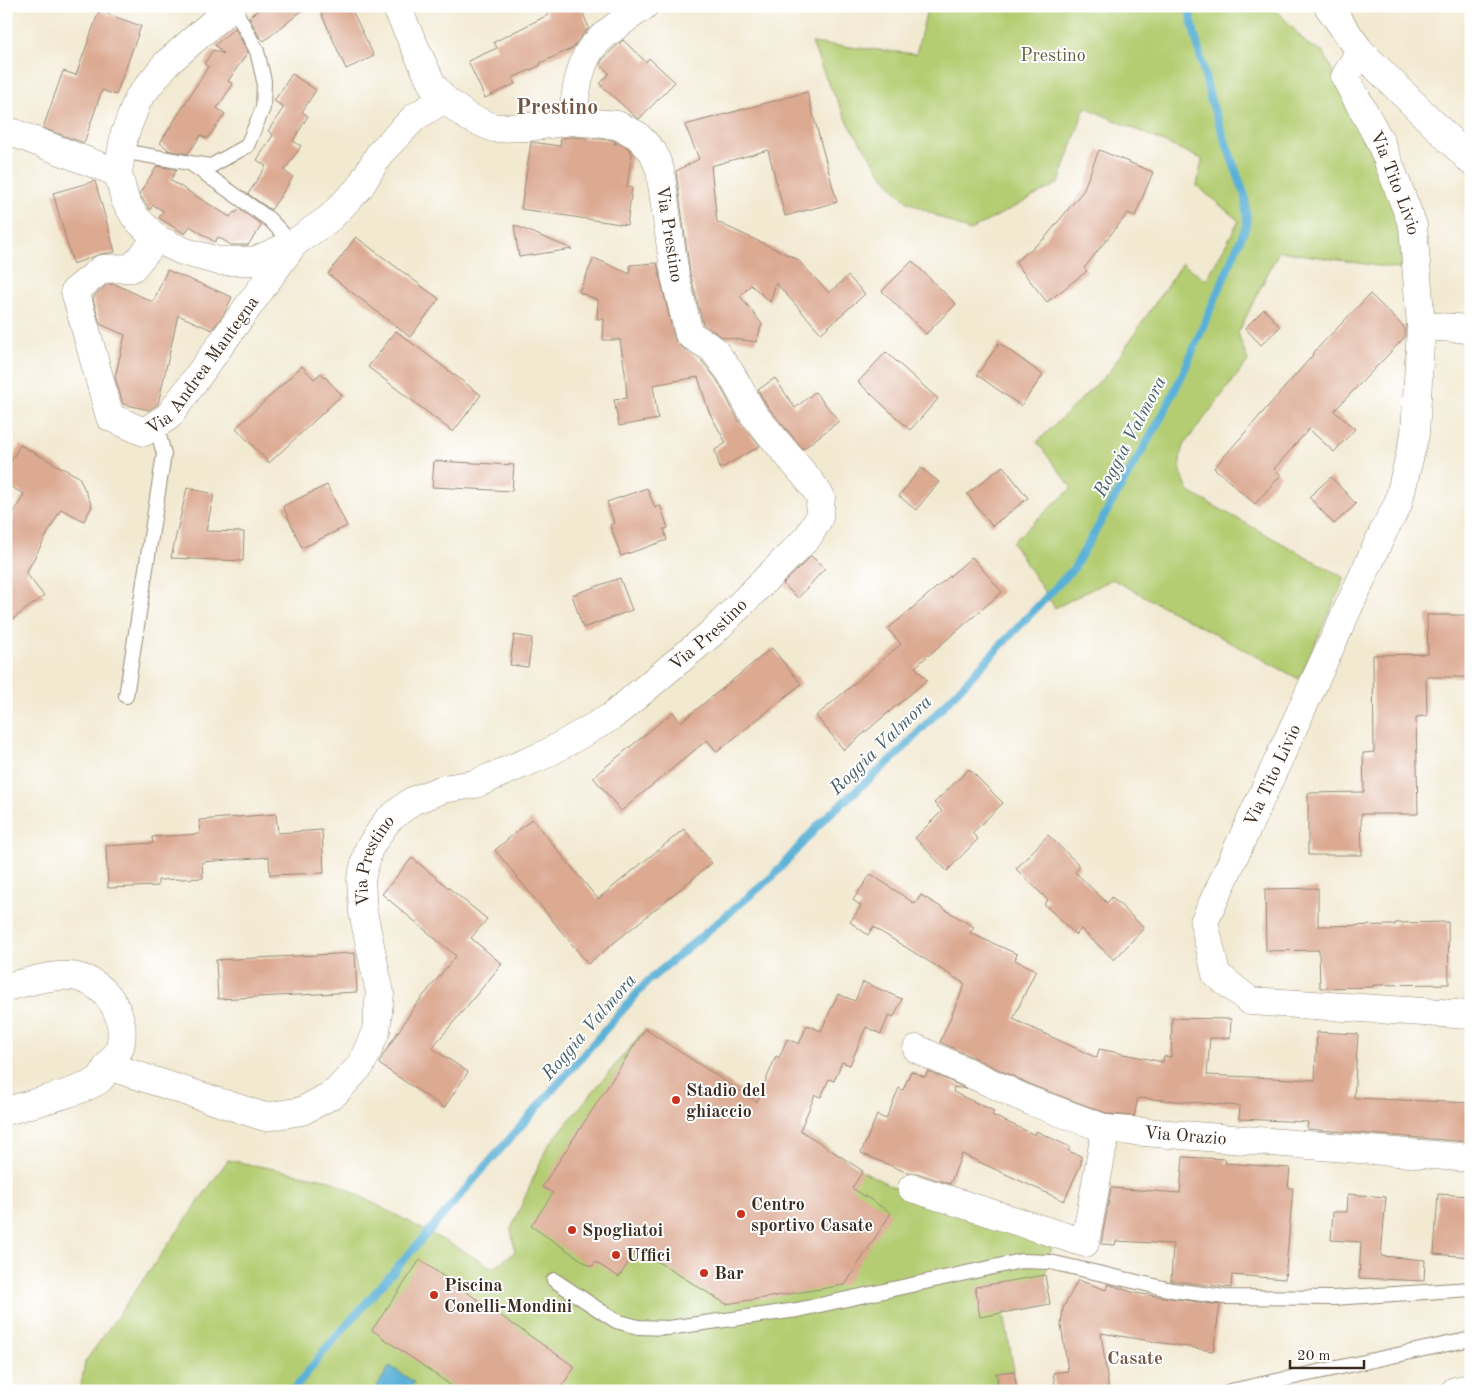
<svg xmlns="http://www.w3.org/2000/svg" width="1477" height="1397" font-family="'Old Standard TT',serif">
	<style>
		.green { fill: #b4cd72; stroke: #787c48 }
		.water { fill: #5ab1d7; stroke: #4a6e7a }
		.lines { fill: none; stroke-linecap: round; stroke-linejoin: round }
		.stream { stroke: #5ab1d7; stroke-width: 8 }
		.building { fill: #dca991 }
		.service-casing { stroke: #968a78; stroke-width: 16 }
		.minor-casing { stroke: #968a78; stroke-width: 29 }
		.secondary-casing { stroke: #968a78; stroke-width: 29 }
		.service { stroke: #fff; stroke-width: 14 }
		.minor { stroke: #fff; stroke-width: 28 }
		.secondary { stroke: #fff; stroke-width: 28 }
		.poi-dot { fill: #c8321e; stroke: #fff; stroke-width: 2 }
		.labels { text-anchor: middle; stroke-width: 4; stroke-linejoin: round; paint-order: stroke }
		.park-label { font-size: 18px; fill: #5f5b37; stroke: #fff }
		.street-label { font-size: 18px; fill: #3b2a1e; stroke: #fff }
		.poi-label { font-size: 18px; font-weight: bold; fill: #3b2a1e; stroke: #fff; text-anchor: start }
		.water-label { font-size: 19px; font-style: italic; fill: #476068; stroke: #fff }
		.neighbourhood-label { font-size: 19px; font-weight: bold; fill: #735646; stroke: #fff }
		.district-label { font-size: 22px; font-weight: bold; fill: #735646; stroke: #fff }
	</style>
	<rect width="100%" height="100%" fill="#fff"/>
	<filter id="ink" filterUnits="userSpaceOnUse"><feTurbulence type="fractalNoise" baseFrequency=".02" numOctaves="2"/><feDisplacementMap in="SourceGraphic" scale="10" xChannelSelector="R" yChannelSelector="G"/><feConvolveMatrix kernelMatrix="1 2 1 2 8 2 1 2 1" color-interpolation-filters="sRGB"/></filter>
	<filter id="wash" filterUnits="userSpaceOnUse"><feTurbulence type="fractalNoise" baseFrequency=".0096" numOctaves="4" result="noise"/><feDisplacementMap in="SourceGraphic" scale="20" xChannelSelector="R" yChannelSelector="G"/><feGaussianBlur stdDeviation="1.12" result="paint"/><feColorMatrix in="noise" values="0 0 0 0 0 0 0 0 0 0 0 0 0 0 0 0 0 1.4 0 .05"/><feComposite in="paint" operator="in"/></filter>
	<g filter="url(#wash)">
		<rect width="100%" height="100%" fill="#f2e9d1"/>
		<g class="green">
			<path d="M928,6h345l34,38 17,9 59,125 14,45 8,47 -126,-19 -41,82 10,28 -62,81c-11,20 -5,32 3,50l156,86 -46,101 -187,-100 -57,29 -43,-66 60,-54 -35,-46 72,-70 73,-109 24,17 33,-59 -42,-35 5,-27 -117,-52 -26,76 -90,48 -63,-30 -25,-28 -30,-45 -26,-52 -13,-33 104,11z"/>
			<polygon points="645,1029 863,1171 914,1198 1053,1242 1045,1275 1050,1304 1004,1313 1014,1371 996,1374 999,1391 80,1391 85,1362 228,1160 330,1180 458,1248 493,1268 515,1252 511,1229 547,1147"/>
		</g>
		<polygon class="water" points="390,1366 414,1382 408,1391 374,1391"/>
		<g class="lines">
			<polyline class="stream" points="293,1391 323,1352 648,981 772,877 824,819 899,753 1074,568 1162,416 1184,371 1247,224 1245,196 1211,101 1188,6"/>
		</g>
		<g id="blocks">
			<g class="building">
				<polygon points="263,6 308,6 264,41 259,36 249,17"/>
				<polygon points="318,6 350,6 374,56 346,69"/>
				<polygon points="544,6 580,6 589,28 578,40 573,48 540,63 541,65 512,78 515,84 485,98 468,61 497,48 494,42 548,15"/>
				<polygon points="99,11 141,26 116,95 102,90 84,143 43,128 63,71 76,75"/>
				<polygon points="235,28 248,52 228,81 233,84 217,108 225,114 207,139 201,135 188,154 167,150 168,149 160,143 208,67 204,64 213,50 224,54 215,45"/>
				<polygon points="623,40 646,62 649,58 675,82 639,119 633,115 600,84 609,73 600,64 603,59"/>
				<polygon points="292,74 316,90 302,112 308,116 293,141 301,146 284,171 293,177 271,210 248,194 266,166 257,160 273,135 268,131 284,107 274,101"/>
				<polygon points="807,92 837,202 785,216 768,150 711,166 717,222 797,259 829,293 848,276 865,294 821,333 776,283 770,302 751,285 740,296 762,324 756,342 722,337 703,324 690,273 676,171 699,159 685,125"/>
				<polygon points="572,137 613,140 616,142 614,144 618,143 628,148 632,153 627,187 632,188 627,225 521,209 531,142 560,146 561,138"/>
				<polygon points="1099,150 1153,172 1135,216 1128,213 1084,268 1087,271 1047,302 1015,262 1044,239 1083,191"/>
				<polygon points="157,166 177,170 170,180 230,217 234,212 236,213 239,209 262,225 248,245 231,245 218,237 215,242 190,226 185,234 159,218 163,211 153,205 150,210 139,194"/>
				<polygon points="95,181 115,252 101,254 73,264 53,193"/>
				<polygon points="514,225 572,249 519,257"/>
				<polygon points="356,237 439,299 410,337 328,274"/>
				<polygon points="594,258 630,274 630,265 657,263 674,338 681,347 702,361 717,380 740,423 760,446 720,469 715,450 726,443 709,412 698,377 653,385 658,419 619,426 614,400 627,398 625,372 620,340 603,340 604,319 597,319 598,300 579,292"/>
				<polygon points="912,261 956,304 926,334 882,291"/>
				<polygon points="167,270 232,297 225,312 212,330 178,315 158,404 149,410 123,404 115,377 125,335 100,324 93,299 95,295 108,284 115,284 153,302"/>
				<polygon points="1370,294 1405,328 1405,337 1334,411 1355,429 1334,452 1309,429 1274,469 1281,475 1255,504 1214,468 1313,355 1312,354"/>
				<polygon points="1264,309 1280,327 1261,345 1245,328"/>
				<polygon points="396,331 481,395 453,432 368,367"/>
				<polygon points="999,343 1043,375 1021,406 977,375"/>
				<polygon points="886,352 938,399 910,430 858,382"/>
				<polygon points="302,366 314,379 321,373 342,395 269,463 236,428"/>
				<polygon points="775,378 795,408 815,392 839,421 803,449 767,406 758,390"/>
				<polygon points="20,445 79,477 92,506 84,521 61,509 26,573 44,596 6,624 6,527 24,494 6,484 6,470"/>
				<polygon points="434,461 514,465 512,491 432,487"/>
				<polygon points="1003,466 1028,498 992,526 967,494"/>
				<polygon points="921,468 939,482 916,510 899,496"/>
				<polygon points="1331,477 1356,504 1334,524 1309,497"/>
				<polygon points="327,485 347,526 302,548 283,506"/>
				<polygon points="187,488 214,494 206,531 244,532 243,561 171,558"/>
				<polygon points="647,488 655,508 660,505 668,528 664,529 667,540 621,556 610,525 614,523 607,502"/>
				<polygon points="811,556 825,568 798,598 783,584"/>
				<polygon points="972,557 1002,592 915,667 927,680 844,750 816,716 901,644 888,629"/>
				<polygon points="620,578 632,610 583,628 572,595"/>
				<polygon points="1427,615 1471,615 1471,677 1426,677 1427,716 1416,717 1418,814 1361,814 1362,855 1308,855 1308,793 1364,792 1363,753 1374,752 1373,655 1428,654"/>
				<polygon points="514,635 532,638 528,667 510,665"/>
				<polygon points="772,648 801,684 717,752 707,740 621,811 593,777 673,712 681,722"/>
				<polygon points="969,769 1003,803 972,833 978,839 947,871 915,838 942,811 934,803"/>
				<polygon points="276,814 278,833 322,830 324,873 270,875 269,857 202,862 203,878 158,880 158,886 108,888 106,846 153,843 152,837 200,834 199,820"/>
				<polygon points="532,819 598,899 684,829 712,863 588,964 495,850"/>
				<polygon points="1048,835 1080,866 1075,872 1107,903 1112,897 1144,928 1114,960 1081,929 1076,935 1044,904 1048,900 1016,869"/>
				<polygon points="412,858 487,919 471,938 502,964 432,1048 468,1072 444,1108 379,1064 383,1055 415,1006 456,956 382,894"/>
				<polygon points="871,874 915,904 921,895 974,927 970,933 1017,954 1015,960 1036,970 1013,1019 1097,1058 1099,1049 1163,1062 1164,1056 1171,1057 1172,1018 1231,1019 1230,1038 1210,1038 1207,1075 1315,1080 1317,1032 1358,1034 1354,1098 1471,1103 1471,1142 1307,1129 1308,1122 1239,1119 1240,1106 1138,1098 1134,1116 1109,1114 1036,1087 940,1042 965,984 873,927 868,935 850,922 861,906 853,900"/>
				<polygon points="1318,888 1318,926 1395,925 1395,923 1448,922 1449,984 1373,985 1373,987 1320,988 1319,950 1266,951 1265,889"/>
				<polygon points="355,953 357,992 218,999 216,960"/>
				<polygon points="863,982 902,999 894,1017 889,1015 881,1034 866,1027 850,1065 842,1062 834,1081 829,1079 821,1097 815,1095 800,1130 863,1171 852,1188 891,1213 845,1285 726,1304 637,1249 619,1277 595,1262 592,1267 531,1226 553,1193 542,1187 645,1029 757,1102 776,1056 779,1058 787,1039 799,1044 807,1025 821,1031 838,994 855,1001"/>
				<polygon points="911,1071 925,1077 928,1071 967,1089 954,1087 953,1092 994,1111 992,1115 1035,1135 1036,1131 1070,1147 1068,1151 1081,1156 1081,1164 1064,1201 962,1154 950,1184 917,1173 908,1173 861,1153 877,1115 886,1119 899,1088 903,1090"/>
				<polygon points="1183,1157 1226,1159 1225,1163 1290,1168 1288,1188 1293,1188 1285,1279 1232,1275 1231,1288 1174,1281 1171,1281 1173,1244 1116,1241 1115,1245 1101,1244 1111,1188 1180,1193"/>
				<polygon points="1348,1194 1386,1197 1381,1256 1425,1260 1424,1281 1359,1278 1361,1242 1331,1240 1333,1212 1347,1212"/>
				<polygon points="1438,1194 1471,1196 1471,1257 1434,1254"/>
				<polygon points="420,1260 575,1367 558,1391 459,1391 372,1330"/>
				<polygon points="1045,1275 1050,1304 980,1317 975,1287"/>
				<polygon points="1078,1280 1106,1290 1108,1284 1135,1293 1220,1305 1213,1351 1101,1333 1109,1391 1056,1391 1053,1373 1068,1371 1061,1325 1063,1308"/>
				<polygon points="1014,1371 1017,1391 999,1391 996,1373"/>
			</g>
		</g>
	</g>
	<g filter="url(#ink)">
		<use href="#blocks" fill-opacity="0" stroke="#968a78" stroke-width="1"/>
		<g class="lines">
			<g class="service-casing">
				<g id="service">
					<polyline points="122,151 190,163 269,219 293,244"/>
					<polyline points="190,163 211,166 247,146 263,108 264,81 257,51 233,6"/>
					<polyline points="126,696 164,454 156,424"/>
					<polyline points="554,1280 616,1321 638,1327 668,1328 797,1310 1021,1261 1050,1262 1172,1290 1225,1297 1333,1298 1471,1289"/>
					<polyline points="1230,1391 1471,1339"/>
				</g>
			</g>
			<g class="minor-casing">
				<g id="minor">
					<polyline points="232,6 166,64 138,99 124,136 118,173 125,200 135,217 157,239 185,252 219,261 254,261 293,244 330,218 360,187 380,153 415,117 444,99"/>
					<path id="s1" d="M1360,51l-15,26 36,66 32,83 8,100 -6,108 -17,70 -14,26 -180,392 12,52 34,27 221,14"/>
					<path d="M572,121c3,-22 6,-52 18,-71 11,-15 38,-33 54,-44"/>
					<polyline points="6,130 118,173"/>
					<path id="s2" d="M157,239l-25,29 -30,1 -27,22 35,126 34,15 25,-16 123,-170"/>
					<polyline points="1421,326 1471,329"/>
					<path d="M6,987c22,-5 54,-16 75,-9 29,9 46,40 39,69 -2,7 -9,13 -12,19 -3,4 -5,10 -8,13 -14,12 -74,26 -94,32"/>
					<path id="s3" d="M917,1049l113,52 76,28 365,29"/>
					<path id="s4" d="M108,1066l157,51 37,-6 33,-18 26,-28 15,-34 4,-38 -17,-81 -2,-33 8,-31 18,-27 25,-20 31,-12 32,-5 71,-30 65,-37 102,-85 95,-95 11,-19 2,-21 -13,-18 -54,-64 -24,-43 -17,-23 -24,-15 -14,-58 -15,-106 -7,-18 -16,-17 -20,-10 -45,-4 -43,6 -35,1 -26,-11 -24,-18 -12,-15 -36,-78"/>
					<polyline points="912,1188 1085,1243 1106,1129"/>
					<polyline points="1455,1391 1471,1388"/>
				</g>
			</g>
			<g class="secondary-casing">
				<polyline id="secondary" points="1328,6 1360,51 1471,161"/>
			</g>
			<use href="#service" class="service"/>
			<use href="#minor" class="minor"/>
			<use href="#secondary" class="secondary"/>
		</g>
	</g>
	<g class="poi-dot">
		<circle cx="676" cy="1100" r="5"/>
		<circle cx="741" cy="1214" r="5"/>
		<circle cx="572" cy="1230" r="5"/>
		<circle cx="616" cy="1255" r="5"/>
		<circle cx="704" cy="1273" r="5"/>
		<circle cx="434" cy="1295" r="5"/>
	</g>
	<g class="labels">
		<g class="park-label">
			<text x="1053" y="61">Prestino</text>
		</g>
		<g class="street-label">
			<text dy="6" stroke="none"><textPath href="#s1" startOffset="148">Via Tito Livio</textPath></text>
			<text transform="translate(670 234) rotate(81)" y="6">Via Prestino</text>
			<text dy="6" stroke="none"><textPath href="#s2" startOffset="361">Via Andrea Mantegna</textPath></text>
			<text dy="6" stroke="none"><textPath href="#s4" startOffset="911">Via Prestino</textPath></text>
			<text transform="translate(1272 775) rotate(-65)" y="6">Via Tito Livio</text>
			<text dy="6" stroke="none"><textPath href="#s4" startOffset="491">Via Prestino</textPath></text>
			<text dy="6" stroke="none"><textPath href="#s3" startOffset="285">Via Orazio</textPath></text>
		</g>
		<g class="poi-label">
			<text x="686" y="1096">Stadio del<tspan x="686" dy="21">ghiaccio</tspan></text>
			<text x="751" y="1210">Centro<tspan x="751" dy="21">sportivo Casate</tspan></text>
			<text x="582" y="1236">Spogliatoi</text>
			<text x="626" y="1261">Uffici</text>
			<text x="714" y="1279">Bar</text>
			<text x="444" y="1291">Piscina<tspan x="444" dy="21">Conelli-Mondini</tspan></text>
		</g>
		<g class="water-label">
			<text transform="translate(1129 436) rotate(-62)" y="7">Roggia Valmora</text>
			<text transform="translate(880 744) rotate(-44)" y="7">Roggia Valmora</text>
			<text transform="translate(588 1026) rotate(-49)" y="7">Roggia Valmora</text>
		</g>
		<g class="neighbourhood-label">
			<text x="1135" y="1364">Casate</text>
		</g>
		<g class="district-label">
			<text x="557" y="114">Prestino</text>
		</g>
	</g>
	<rect width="1477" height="1397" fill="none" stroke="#fff" stroke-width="25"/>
	<path d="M1290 1360v8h74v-8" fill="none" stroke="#3b2a1e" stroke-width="2.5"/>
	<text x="1297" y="1360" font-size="15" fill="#3b2a1e" stroke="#ffffff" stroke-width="4" paint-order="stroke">20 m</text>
</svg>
